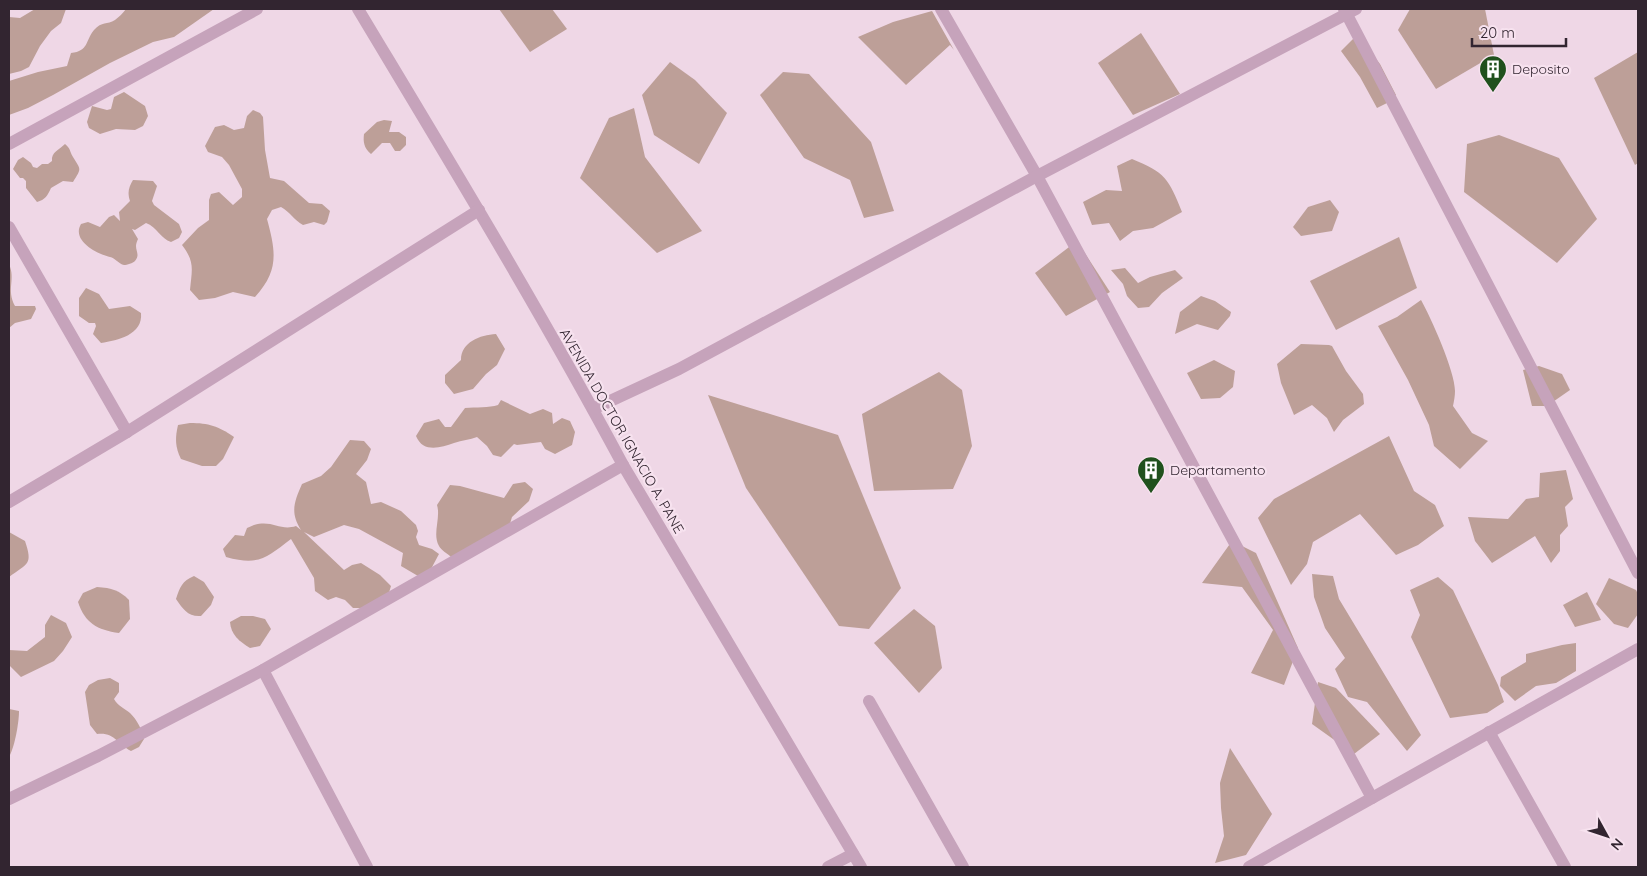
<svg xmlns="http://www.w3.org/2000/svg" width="1647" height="876" font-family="Quicksand,sans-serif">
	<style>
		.green { fill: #bd9f98 }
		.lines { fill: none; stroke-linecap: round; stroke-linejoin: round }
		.street { stroke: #c6a3bb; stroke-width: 12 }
		.labels { text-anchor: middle; stroke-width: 4.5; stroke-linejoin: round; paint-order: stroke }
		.poi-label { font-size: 14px; fill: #322530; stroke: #f7e2ef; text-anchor: start }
		.street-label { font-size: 14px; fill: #322530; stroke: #f7e2ef }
	</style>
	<rect width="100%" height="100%" fill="#efd7e6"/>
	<g class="green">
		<polygon points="35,9 66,9 61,23 51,31 40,46 29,67 21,71 9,74 9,17 20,18"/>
		<path d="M126,9h88l-40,28 -21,5 -43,21 -57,32 -25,13 -19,7v-34l29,-9 29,-6 4,-13c18,-2 14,-12 23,-23 8,-9 13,-5 21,-10 4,-3 8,-7 11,-11z"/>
		<polygon points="499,9 552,9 567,29 530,52"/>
		<polygon points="1410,9 1485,9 1494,55 1436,89 1398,30"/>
		<polygon points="932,11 954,50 950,45 906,85 858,37 893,22"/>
		<polygon points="1141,33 1180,94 1133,115 1098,63"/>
		<polygon points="1357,35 1380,64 1396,95 1387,103 1377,108 1360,77 1341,51"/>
		<polygon points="1638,52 1638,163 1635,165 1594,78"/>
		<polygon points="670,62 695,80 727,113 699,164 654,135 642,95"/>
		<polygon points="783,72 809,74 871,142 894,211 864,218 850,180 804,158 760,95"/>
		<polygon points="124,92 145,106 148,116 143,126 135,130 116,129 100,134 89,128 87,122 92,106 107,110 111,109 114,97"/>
		<polygon points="634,108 645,157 702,231 657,253 580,178 609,118"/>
		<path d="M253,110l7,3 3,4 2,33 5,28 14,3 25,22 13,1 8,7 -3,11 -3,3 -10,-3 -11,3c-9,-5 -13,-13 -22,-18l-9,3 -5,9c9,33 12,52 -12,78l-22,-5 -18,6 -16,2 -9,-10c2,-21 5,-28 -8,-45l16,-17 11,-8v-20l2,-6 8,-2 14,13 9,-8v-8l-13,-24 -7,-8 -14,-5 -3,-6 10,-19 9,-2 10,5 10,-2 3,-12z"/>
		<path d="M384,120l8,1 -3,11h10l7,5v8l-6,6h-5l-5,-8h-8l-11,11c-7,-6 -8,-12 -7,-20l13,-12z"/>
		<polygon points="1499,135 1559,158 1597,219 1557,263 1464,192 1467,144"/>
		<path d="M65,144c6,5 4,6 8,13 8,13 9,11 0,25l-10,-1 -12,7c-3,7 -6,12 -14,14l-11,-14v-7l-3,-3h-3l-7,-9 5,-9 5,-3 8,6 2,4 4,1 5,-4h6l4,-3c-1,-9 7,-11 13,-17z"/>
		<path d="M1132,159c33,13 37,20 50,53l-29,16 -20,3 -13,10 -11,-18 -17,2 -9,-23 23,-12 16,1 -5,-25z"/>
		<path d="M133,180l20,1 4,5 -5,15 2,4 25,19 3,8 -3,6 -8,4c-10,-3 -14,-15 -25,-19l-11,7 -3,-1 6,10c-1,2 -2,5 -2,7 0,6 4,9 -1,15 -2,2 -8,4 -11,4 -5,-1 -9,-7 -14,-8 -12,-3 -39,-16 -29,-33l7,-2 12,5 9,-10 5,-2 6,6 -1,-9 11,-11c-3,-9 -1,-14 3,-21z"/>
		<polygon points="1330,200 1339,212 1332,231 1301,236 1293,227 1308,207"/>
		<polygon points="1399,237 1417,288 1336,330 1310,281"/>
		<polygon points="1077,241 1110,292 1066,316 1035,273"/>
		<path d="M9,264c7,16 -3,25 6,42h20l1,3 -5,10 -16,4 -6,5z"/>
		<polygon points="1125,268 1138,283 1150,277 1175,270 1183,278 1162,293 1149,307 1138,308 1127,296 1123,284 1111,270"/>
		<path d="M86,288l13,6 10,15 21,-3 11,7c2,22 -23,27 -40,30l-8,-9 3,-8 -1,-3h-6l-10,-7v-18z"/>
		<polygon points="1201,296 1215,301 1231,312 1230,316 1218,330 1197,324 1175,334 1180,312"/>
		<path d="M1421,300c10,18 34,71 34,91 0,5 -1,10 -2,15l19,27 16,8 -28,28 -26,-23 -5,-21 -21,-45 -30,-54 19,-9z"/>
		<path d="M496,334l9,15 -8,16 -11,9 -13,15 -19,5 -9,-11v-8l16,-15c0,-18 19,-25 35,-26z"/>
		<polygon points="1301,344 1329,345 1332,346 1346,371 1363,394 1364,404 1343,420 1334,432 1327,418 1312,405 1294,415 1281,383 1277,364"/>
		<polygon points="1214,360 1235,371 1233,387 1220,398 1201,399 1187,373"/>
		<polygon points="1539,366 1562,374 1570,390 1547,406 1532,406 1523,370"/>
		<polygon points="939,372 962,390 972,446 953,489 874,491 862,414"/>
		<polygon points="708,395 838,435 901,588 869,629 839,626 746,488"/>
		<path d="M501,400l29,14 13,-5 9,4 1,11 9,-6 8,3 5,11 -3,13 -17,9 -10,-5 -4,-7 -24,3 -3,-1 -13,13 -8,-2 -6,-9 -10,-9c-7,3 -15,3 -23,6 -14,5 -31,10 -38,-7l8,-13 15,-4 6,8h6l14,-19c11,-1 24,0 33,-3z"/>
		<path d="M190,423c19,0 28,3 44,14l-11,22 -7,7h-14l-21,-7c-6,-12 -6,-21 -3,-34z"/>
		<polygon points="1389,436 1414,491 1435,505 1444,526 1418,545 1396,555 1360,514 1313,542 1307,564 1291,585 1258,518 1274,499"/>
		<path d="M350,440l14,1 7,8 -4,11 -11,14 10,8 5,22 10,-2 20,9 15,14 2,6 -2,6 3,8 13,4 7,5 -8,15 -13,7 -17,-10 2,-13 -44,-24 -15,-4 -30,12 -10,-5 40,38 8,-5 9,-2 19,12 11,11 -4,13 -19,9h-15l-8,-8 -9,-3 -8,3 -13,-9 -1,-13 -23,-39c-25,19 -32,27 -65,18l-3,-8 12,-14 9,1 3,-8c23,-12 31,4 49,-2l5,4c-11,-17 -7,-28 1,-46l19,-8 10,-9z"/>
		<polygon points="1566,470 1573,499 1565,507 1568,526 1560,535 1560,551 1551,563 1535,536 1492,563 1475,541 1468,517 1508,519 1526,499 1539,497 1540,473"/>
		<path d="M525,482l8,7 -4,12 -17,16 -3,10 -58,30c-3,-3 -10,-7 -12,-11 -7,-12 2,-28 -2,-41l13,-20 10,1 44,12 9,-14z"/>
		<path d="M9,532l16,9c8,24 3,22 -16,36z"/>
		<polygon points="1232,541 1256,553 1298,648 1284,685 1251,673 1273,630 1242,587 1202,583"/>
		<polygon points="1312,574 1333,576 1339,599 1421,735 1407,751 1367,702 1348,697 1335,669 1345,658 1325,628 1314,597"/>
		<path d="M194,576l10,6 10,15 -3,8 -10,11c-13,1 -18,-7 -25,-17 4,-12 6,-18 18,-23z"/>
		<polygon points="1438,577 1453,590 1498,685 1504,702 1487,713 1450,718 1411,637 1420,615 1410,590"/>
		<polygon points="1609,578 1636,590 1638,594 1638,614 1628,628 1614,624 1596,604"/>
		<path d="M97,587c15,1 22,3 32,13l1,19 -11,14c-22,-3 -34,-10 -41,-31l5,-9z"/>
		<polygon points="1587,592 1601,620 1575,627 1563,605"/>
		<polygon points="914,609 935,626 942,668 919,693 874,643"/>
		<polygon points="51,615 66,623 72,637 63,651 54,661 21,677 9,665 9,650 27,651 45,637 45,625"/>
		<path d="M241,616h12l12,3 6,10 -11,17 -10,2c-11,-7 -19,-13 -20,-26z"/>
		<polygon points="1576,643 1576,671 1556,683 1536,686 1515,701 1500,686 1501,677 1526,662 1526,654 1562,645"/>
		<path d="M110,678l9,5v9l-5,7c4,7 10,9 16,14 7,7 12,16 14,26l-5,8 -8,4c-14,-7 -16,-19 -34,-17l-7,-9 -5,-33 4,-7 9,-5z"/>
		<polygon points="1318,682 1336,688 1380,734 1354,754 1312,724"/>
		<path d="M9,709l10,2c0,11 -4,35 -10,46z"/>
		<polygon points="1230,748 1272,814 1246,855 1215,863 1224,836 1221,808 1220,783"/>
	</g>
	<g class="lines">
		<g class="street">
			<path d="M358,9c90,150 182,301 265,456l238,402"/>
			<polyline points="941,9 1037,176 1372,798"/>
			<polyline points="1344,9 1638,573"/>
			<polyline points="9,144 257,9"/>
			<polyline points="9,227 127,432"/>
			<polyline points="593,409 679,369 1037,176 1356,9"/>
			<polyline points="9,502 127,432 479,210"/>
			<polyline points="263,670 367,867"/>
			<polyline points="869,701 963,867"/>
			<polyline points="1489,732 1565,867"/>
			<polyline points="9,799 98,756 263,670 623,465"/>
			<polyline points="828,867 853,854"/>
			<polyline points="1249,867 1638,649"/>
		</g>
	</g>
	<defs>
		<g id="building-pin" transform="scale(1.4375)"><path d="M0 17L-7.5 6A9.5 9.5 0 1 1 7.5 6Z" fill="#20511d" stroke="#f7e2ef"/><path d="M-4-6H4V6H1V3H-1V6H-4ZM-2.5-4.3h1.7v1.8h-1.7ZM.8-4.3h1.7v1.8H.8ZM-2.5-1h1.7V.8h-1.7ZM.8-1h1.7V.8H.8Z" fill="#fff"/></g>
	</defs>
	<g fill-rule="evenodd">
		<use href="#building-pin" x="1493" y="69"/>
		<use href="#building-pin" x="1151" y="470"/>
	</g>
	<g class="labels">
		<g class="poi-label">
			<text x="1512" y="74">Deposito</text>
			<text x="1170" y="475">Departamento</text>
		</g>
		<g class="street-label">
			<text transform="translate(622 431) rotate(60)" y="5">AVENIDA DOCTOR IGNACIO A. PANE</text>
		</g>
	</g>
	<rect width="1647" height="876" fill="none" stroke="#322530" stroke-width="20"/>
	<g transform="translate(1607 836) rotate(130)" stroke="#f7e2ef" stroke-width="4" paint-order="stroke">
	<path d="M0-4L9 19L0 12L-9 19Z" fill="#322530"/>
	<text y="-8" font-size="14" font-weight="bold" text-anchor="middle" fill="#322530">N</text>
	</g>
	<path d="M1472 38v8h94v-8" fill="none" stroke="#322530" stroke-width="2.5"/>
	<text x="1480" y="38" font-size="15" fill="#322530" stroke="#f7e2ef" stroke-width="4" paint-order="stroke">20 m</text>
</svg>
